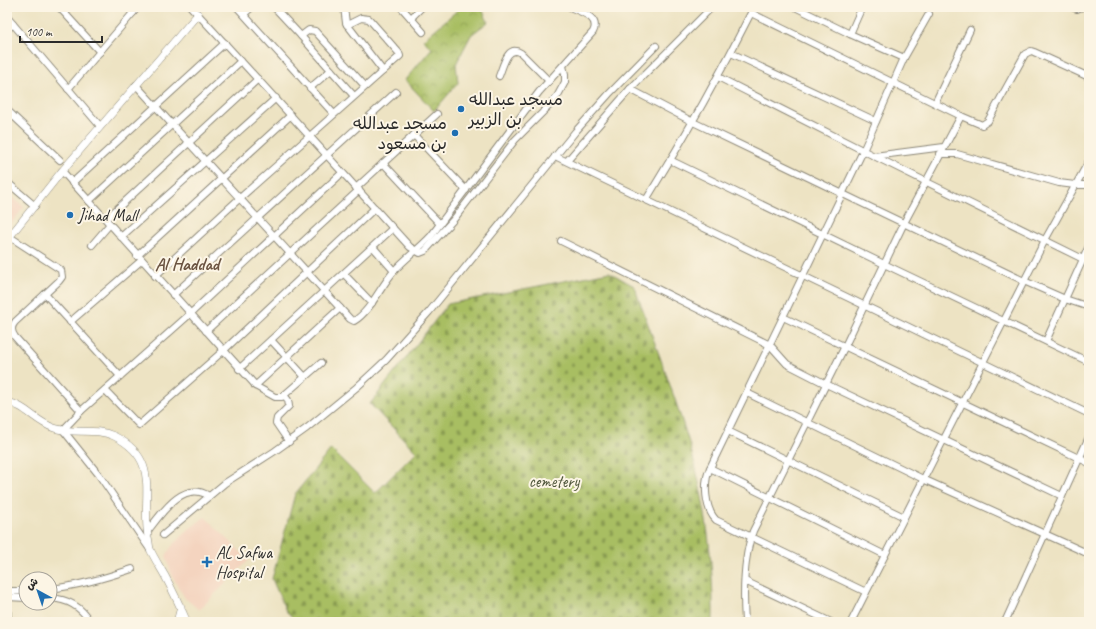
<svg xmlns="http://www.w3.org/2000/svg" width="1096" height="629" font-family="Caveat,'Playpen Sans Arabic',sans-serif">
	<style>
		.built { fill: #f4d4bf }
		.cemetery { fill: url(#cemetery-stones); stroke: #6a7446 }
		.park { fill: url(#park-crowns); stroke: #6a7446 }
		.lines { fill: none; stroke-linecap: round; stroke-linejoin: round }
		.minor-casing { stroke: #8c8777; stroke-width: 8 }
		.tertiary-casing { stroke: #8c8777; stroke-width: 8 }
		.minor { stroke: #fff; stroke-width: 6 }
		.tertiary { stroke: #fff; stroke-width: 7 }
		.poi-dot { fill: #1f6fb2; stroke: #fcf5e5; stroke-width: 1.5 }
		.labels { text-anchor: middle; stroke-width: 4; stroke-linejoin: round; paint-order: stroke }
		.poi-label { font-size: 17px; fill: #2b2b2b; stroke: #fcf5e5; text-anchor: start }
		.park-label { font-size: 17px; fill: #50573c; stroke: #fcf5e5 }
		.neighbourhood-label { font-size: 18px; font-weight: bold; fill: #6b5442; stroke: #fcf5e5 }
	</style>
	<defs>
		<pattern id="cemetery-stones" width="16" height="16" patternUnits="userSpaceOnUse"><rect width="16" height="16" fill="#a8be62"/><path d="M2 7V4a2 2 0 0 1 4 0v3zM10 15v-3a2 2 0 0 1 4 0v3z" fill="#899b51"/></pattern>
		<pattern id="park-crowns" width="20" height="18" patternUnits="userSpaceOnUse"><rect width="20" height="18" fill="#a8be62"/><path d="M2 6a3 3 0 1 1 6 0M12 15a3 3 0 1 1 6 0" fill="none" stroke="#899b51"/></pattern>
	</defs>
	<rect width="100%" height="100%" fill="#fcf5e5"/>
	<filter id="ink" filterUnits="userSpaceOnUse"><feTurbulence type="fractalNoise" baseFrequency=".025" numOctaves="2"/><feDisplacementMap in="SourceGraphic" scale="8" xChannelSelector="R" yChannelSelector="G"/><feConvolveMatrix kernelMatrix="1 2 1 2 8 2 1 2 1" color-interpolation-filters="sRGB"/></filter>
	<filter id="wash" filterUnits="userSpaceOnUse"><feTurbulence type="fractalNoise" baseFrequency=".012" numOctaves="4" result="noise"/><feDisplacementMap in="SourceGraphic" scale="16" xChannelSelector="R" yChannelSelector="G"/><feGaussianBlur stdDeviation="0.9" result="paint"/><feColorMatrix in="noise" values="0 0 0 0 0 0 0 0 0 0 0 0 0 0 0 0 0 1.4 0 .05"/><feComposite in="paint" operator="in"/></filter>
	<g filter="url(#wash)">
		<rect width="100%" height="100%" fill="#ede3c3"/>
		<g class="built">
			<polygon points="7,193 24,207 7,229"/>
			<polygon points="205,517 249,560 199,610 185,598 178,587 171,573 166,556 171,547 189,529"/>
		</g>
		<path class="cemetery" d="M609,272l25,14c18,50 37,99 53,150 18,59 27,125 26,186h-416l-11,-11 -14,-32 23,-85 36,-45 44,44 41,-41 -46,-48 78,-100z"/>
		<polygon class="park" points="461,7 481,7 488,22 471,35 456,64 458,83 434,111 405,80 432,48 423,40"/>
	</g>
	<g filter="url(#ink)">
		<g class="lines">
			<g class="minor-casing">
				<g id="minor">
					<polyline points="59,7 100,52"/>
					<polyline points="128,7 133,13"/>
					<path d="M191,7c74,79 146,160 219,240l10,6 5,-2 29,-32 61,-79 34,-34 9,-11 7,-13v-8l-2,-8"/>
					<polyline points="237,7 334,114"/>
					<polyline points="274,7 301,36 354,96"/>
					<polyline points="344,7 346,23 383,71"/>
					<polyline points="401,7 423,32"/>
					<polyline points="795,7 850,34 904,58"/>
					<polyline points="1072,7 1077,9 1082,7"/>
					<polyline points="751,13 961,116 982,125 988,121 1025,54 1031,51 1034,52 1089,77"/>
					<polyline points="244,14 252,7"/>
					<polyline points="7,17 13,24"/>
					<polyline points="411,18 422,7"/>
					<polyline points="7,30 13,24 100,126"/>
					<polyline points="850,34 862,7"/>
					<polyline points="301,36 309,30 315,31 365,86"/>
					<polyline points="731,53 876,121"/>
					<path d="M499,76c4,-9 8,-32 22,-23l28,28"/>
					<polyline points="718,77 874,156 1089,262"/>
					<path d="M136,85l214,234 4,2c17,-10 27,-36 41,-51 11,-12 24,-21 36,-34l108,-144 54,-60c8,-15 -13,-20 -23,-25"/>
					<polyline points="310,88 331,70"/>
					<polyline points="68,89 138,7"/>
					<polyline points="630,89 693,122 1024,281 1065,299 1089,307"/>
					<polyline points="935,103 970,30"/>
					<polyline points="7,110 60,160"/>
					<polyline points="414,135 466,190"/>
					<polyline points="940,154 957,154 1059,183 1075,185 1089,185"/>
					<polyline points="555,156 1089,414"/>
					<polyline points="874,156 944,147"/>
					<polyline points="670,160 884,264 1089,362"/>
					<polyline points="567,161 630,89 712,7"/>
					<polyline points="383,163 440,224"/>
					<polyline points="62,171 257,387 275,397 282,397 321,363"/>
					<polyline points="7,182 35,206"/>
					<polyline points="72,183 225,43"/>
					<polyline points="356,188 437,114"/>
					<path d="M646,200c39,-63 75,-127 108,-193"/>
					<polyline points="89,201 241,61"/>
					<polyline points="106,219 258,79"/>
					<path d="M10,237l51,33 1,7 -3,4 -44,41c-4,5 -4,9 0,15l66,74"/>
					<polyline points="121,237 276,98"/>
					<polyline points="561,241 770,345 787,364 826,384 1062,496"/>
					<polyline points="92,245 110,224"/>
					<polyline points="373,247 394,271"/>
					<polyline points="137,256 291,115"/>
					<polyline points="344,274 372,303"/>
					<polyline points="155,276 240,198 400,56 399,53 369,19 361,18 347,25"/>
					<polyline points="45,294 120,376"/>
					<polyline points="173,295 396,92"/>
					<polyline points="783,317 1089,463"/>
					<polyline points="70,322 142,260"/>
					<polyline points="206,331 359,190"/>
					<polyline points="271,340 305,377"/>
					<polyline points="1046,341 1089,246"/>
					<polyline points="239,369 393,228"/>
					<polyline points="255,386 340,308"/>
					<polyline points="105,390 139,425 223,351 375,208"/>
					<polyline points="747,393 923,479 1089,554"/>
					<polyline points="284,395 288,400 289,406 277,418 276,423 289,442"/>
					<polyline points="728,431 904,517"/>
					<polyline points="710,468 885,555"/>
					<path d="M147,532c14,-18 36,-53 62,-36"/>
					<polyline points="163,535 225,483 275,451 307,428 357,387 386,360 429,312 575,132 609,94 656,46"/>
					<polyline points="149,548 99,475 63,430 81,411 190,314 342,173"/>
					<polyline points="745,581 831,622"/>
					<path d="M50,589c28,-3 55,-11 82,-20"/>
					<polyline points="7,591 8,622"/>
					<polyline points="7,591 26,591"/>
					<path d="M866,592l-150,-72c-11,-11 -13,-38 -6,-52l153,-317 41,-93 25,-44"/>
					<polyline points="8,597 26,598"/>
					<path d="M50,598c18,1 31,8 40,24"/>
					<path d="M745,622c-2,-30 -2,-63 8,-91l92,-185 59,-123 57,-107"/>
					<polyline points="851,622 1045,240 1089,161"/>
					<polyline points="1005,622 1089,437"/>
				</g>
			</g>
			<g class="tertiary-casing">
				<g id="tertiary">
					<polyline points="7,240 62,171 198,14"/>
					<path d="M7,402c18,3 29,20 47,26 19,7 41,-1 60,8 48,24 27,59 34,101 1,4 1,8 2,12 4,9 10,18 15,27 8,15 15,30 22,46"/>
					<polyline points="177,622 181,607"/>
				</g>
			</g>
			<use href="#minor" class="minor"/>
			<use href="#tertiary" class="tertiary"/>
		</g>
	</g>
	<g class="poi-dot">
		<circle cx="461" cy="109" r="4"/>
		<circle cx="455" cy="133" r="4"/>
		<circle cx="70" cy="215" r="4"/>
		<path d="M205 556h4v4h4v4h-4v4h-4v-4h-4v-4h4z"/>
	</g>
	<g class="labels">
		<g class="poi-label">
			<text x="469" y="105">مسجد عبدالله<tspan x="469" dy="20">بن الزبير</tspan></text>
			<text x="447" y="129" text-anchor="end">مسجد عبدالله<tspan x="447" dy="20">بن مسعود</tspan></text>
			<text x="78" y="221">Jihad Mall</text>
			<text x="216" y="558">AL Safwa<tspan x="216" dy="20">Hospital</tspan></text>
		</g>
		<g class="park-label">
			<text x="554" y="487">cemetery</text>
		</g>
		<g class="neighbourhood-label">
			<text x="187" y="270">Al Haddad</text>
		</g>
	</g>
	<rect width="1096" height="629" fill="none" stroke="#fcf5e5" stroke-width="24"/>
	<g transform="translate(38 591) rotate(320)"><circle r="19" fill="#fcf5e5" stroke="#a8a49b"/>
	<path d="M0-3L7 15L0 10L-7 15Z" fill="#1f6fb2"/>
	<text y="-6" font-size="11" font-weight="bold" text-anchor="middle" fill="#2b2b2b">ش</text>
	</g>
	<path d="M20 36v6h82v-6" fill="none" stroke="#2b2b2b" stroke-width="2"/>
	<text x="26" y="36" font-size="12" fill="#2b2b2b" stroke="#fcf5e5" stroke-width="3" paint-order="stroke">100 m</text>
</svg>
